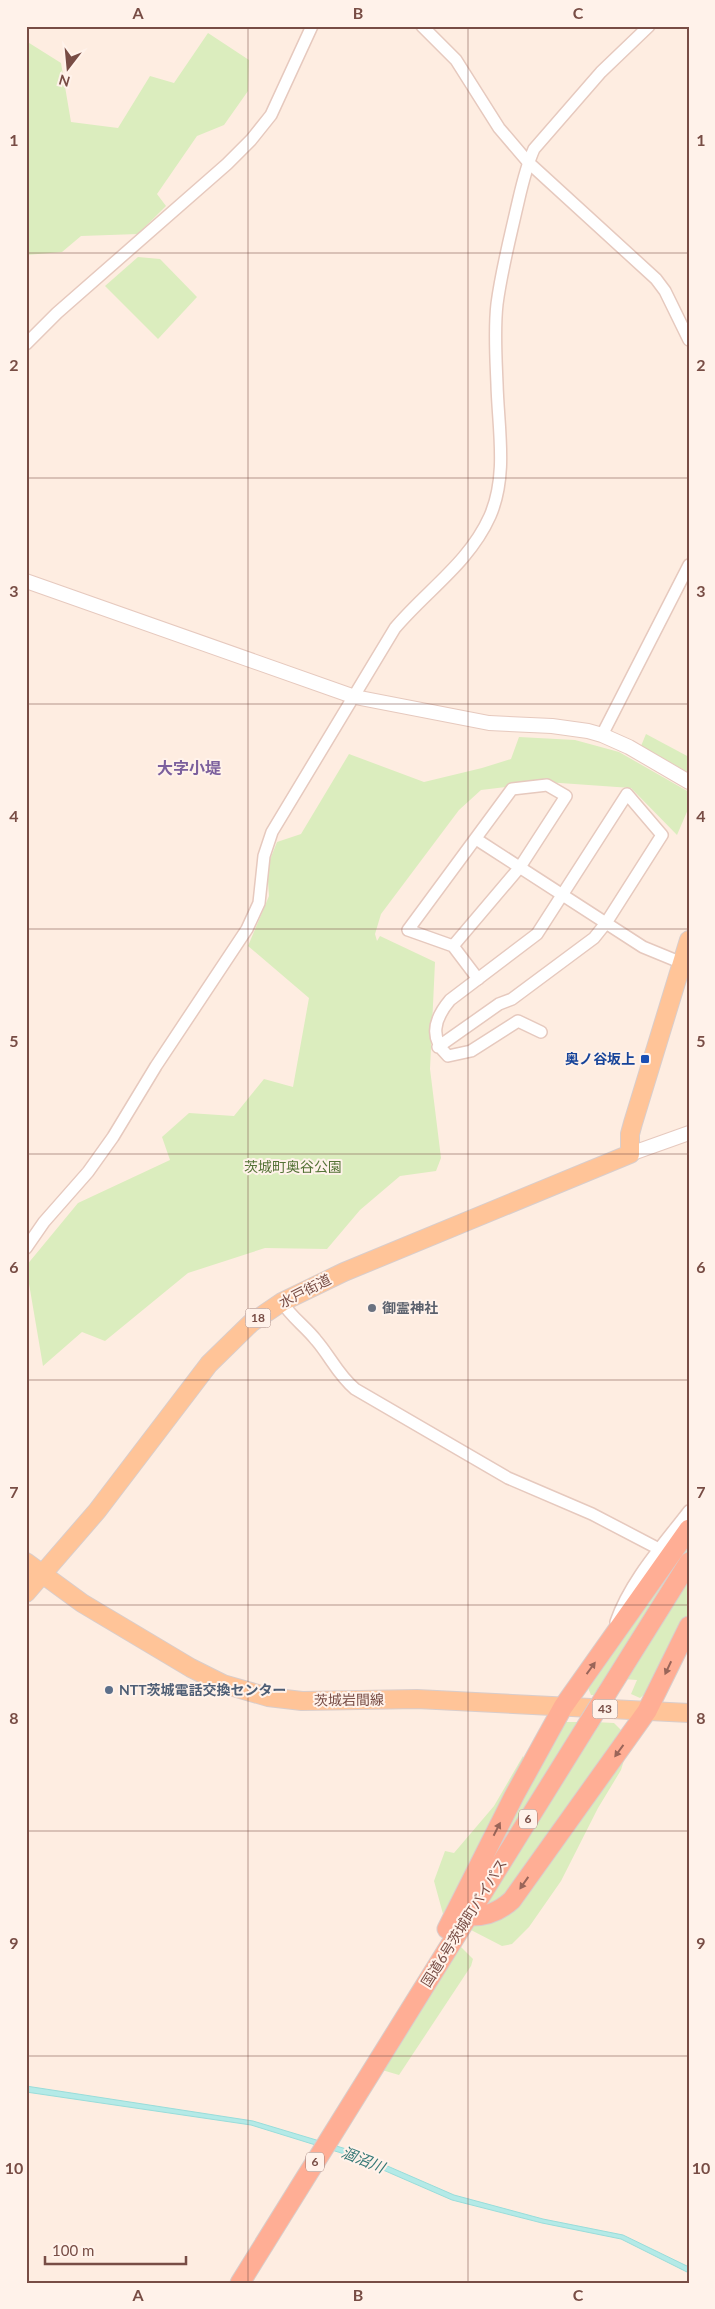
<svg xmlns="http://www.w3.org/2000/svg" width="715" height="2309" font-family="Lato,'Noto Sans JP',sans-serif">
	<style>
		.green { fill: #dbedbe }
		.water { fill: #b4eae7; stroke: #99ddda }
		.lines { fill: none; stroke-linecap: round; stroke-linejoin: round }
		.minor-casing { stroke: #e6c9be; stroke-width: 14 }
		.tertiary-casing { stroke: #e6c9be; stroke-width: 16 }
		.primary-casing { stroke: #d9cdcb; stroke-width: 20 }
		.trunk-casing { stroke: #d9cdcb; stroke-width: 21 }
		.minor { stroke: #fff; stroke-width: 11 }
		.tertiary { stroke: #fff; stroke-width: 14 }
		.primary { stroke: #ffc498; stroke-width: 18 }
		.trunk { stroke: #ffae95; stroke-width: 19 }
		.trunk-bridge-casing { stroke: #d9cdcb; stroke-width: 21; stroke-linecap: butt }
		.trunk-bridge { stroke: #ffae95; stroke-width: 19 }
		.oneway { fill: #9a6559 }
		.grid { fill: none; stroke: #784d45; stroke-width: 1; stroke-opacity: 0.55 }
		.transit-dot { fill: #1a4fb4; stroke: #fff2ea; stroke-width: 2 }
		.worship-dot { fill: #6b7280; stroke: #fff2ea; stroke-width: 2 }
		.service-dot { fill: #5c6f8a; stroke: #fff2ea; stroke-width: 2 }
		.labels { text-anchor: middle; stroke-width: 4; stroke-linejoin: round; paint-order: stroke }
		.shield { fill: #fff2ea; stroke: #a07e76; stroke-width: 1 }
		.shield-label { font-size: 12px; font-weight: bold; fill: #784d45 }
		.transit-label { font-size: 14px; font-weight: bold; fill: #164399; stroke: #fff2ea; text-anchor: end }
		.park-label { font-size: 14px; fill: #557337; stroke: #fff2ea }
		.street-label { font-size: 14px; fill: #784d45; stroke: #fff2ea }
		.worship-label { font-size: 14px; font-weight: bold; fill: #5b616d; stroke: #fff2ea; text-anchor: start }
		.service-label { font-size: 14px; font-weight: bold; fill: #4e5e75; stroke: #fff2ea; text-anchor: start }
		.water-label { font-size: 15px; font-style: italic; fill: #357876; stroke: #fff2ea }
		.quarter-label { font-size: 16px; font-weight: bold; fill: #7c609d; stroke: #fff2ea }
		.neatline { fill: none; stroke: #784d45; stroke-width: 2 }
		.grid-label { font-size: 16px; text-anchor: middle; font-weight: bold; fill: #784d45 }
	</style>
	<rect width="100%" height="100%" fill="#feede1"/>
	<g class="green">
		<polygon points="208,33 249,60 248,91 224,125 197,136 157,194 166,206 138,234 81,236 62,252 26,255 26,41 61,63 71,122 118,128 150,76 174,83"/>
		<polygon points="138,257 160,259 197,297 158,339 105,286"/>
		<polygon points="646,734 689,757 689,773 641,746"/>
		<polygon points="519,737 575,740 619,752 689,792 689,807 677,835 631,788 546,782 481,790 459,810 381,914 375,934 377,941 380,936 435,962 430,1069 441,1158 436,1171 400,1176 360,1210 327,1249 265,1248 188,1273 105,1341 82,1332 43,1366 26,1266 78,1203 170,1160 162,1137 189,1113 234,1116 264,1079 293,1087 309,998 248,946 269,896 267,867 277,842 301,834 349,754 424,782 482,768 511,759"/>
		<polygon points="689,1534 689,1548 598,1695 591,1695 586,1683"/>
		<polygon points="689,1576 689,1617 648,1691 640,1698 631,1694 637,1680 623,1679"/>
		<polygon points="558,1722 581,1722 469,1901"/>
		<polygon points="595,1722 614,1723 624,1733 506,1900 477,1911"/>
		<polygon points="627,1750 621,1770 598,1808 561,1881 529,1927 512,1944 502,1946 471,1930 475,1925 484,1921"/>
		<polygon points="523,1756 524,1759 443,1914 434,1881 445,1851 454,1853 494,1806"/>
		<polygon points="459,1945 473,1959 471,1966 399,2075 382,2070"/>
	</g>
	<polygon class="water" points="26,2086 253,2121 353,2151 454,2195 543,2219 623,2235 689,2267 689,2273 621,2239 542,2223 452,2200 351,2156 251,2125 26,2092"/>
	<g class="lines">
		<g class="minor-casing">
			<g id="minor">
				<polyline points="422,26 456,60 499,128 528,162 656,279 665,291 689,340"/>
				<polyline points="26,344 57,313 227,164 251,140 271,115 312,26"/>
				<polyline points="602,735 689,565"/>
				<polyline points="476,839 643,947 682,963"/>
				<polyline points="453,946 520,867 566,796 547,785 512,789 408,930 453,946 478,979"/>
				<path d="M438,1047l61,-43 13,-5 82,-61 12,-15 56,-88 -35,-41 -90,140 -87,66c-16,19 -21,38 -2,56l23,-5 47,-30 23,11"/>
				<path d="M26,1248l18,-26 44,-50 25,-35 43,-71 91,-137 12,-26 5,-47 8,-24 123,-204c32,-38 74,-65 95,-112 18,-41 8,-89 7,-132 -1,-26 -3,-54 0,-80 4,-31 12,-62 19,-93 5,-21 9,-42 18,-62l67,-77 48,-46"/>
				<path d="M282,1302c9,15 23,24 34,38 14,16 22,35 39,49l153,89 84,36 67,35"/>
				<path d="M616,1622c14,-41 47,-77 73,-111"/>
			</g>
		</g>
		<g class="tertiary-casing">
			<g id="tertiary">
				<polyline points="26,581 355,697 489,723 552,726 588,731 602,735 629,747 689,782"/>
				<polyline points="630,1154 689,1133"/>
			</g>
		</g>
		<g class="primary-casing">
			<g id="primary">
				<polyline points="26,1562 82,1603 191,1668 223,1684 268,1697 302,1701 417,1699 689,1713"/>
				<polyline points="26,1593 97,1511 209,1364 251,1323 282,1302 344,1272 630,1154 630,1134 633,1123 689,940"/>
			</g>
		</g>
		<g class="trunk-casing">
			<g id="trunk">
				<polyline points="607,1693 689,1562"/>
				<path d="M468,1916c18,1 31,-4 44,-16l135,-189 42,-85"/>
				<polyline points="447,1929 514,1796 563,1707 689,1529"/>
				<polyline points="240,2283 589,1722"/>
			</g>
		</g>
		<use href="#minor" class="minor"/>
		<use href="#tertiary" class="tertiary"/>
		<use href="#primary" class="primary"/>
		<use href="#trunk" class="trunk"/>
		<g class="trunk-bridge-casing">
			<polyline id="trunk-bridge" points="589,1722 607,1693"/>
		</g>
		<use href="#trunk-bridge" class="trunk-bridge"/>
	</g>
	<defs><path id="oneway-solid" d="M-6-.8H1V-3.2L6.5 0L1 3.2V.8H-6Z" transform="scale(1.25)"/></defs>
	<g class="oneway">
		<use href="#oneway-solid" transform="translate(591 1668) rotate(-54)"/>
		<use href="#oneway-solid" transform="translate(668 1668) rotate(115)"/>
		<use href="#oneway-solid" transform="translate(619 1751) rotate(126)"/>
		<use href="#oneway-solid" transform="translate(497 1829) rotate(-63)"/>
		<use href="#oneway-solid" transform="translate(524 1883) rotate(125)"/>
	</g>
	<path class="grid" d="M248,26v2257M468,26v2257M26,253h663M26,478h663M26,704h663M26,929h663M26,1154h663M26,1380h663M26,1605h663M26,1831h663M26,2056h663"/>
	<rect class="transit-dot" x="640" y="1054" width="10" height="10" rx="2.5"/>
	<circle class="worship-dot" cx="372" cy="1308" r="5"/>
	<circle class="service-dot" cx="109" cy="1690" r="5"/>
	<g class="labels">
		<g class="shield">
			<rect x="245.5" y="1308.5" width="25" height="19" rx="4"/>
			<rect x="592.5" y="1699.5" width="25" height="19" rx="4"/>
			<rect x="519" y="1809.5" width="18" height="19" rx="4"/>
			<rect x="306" y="2152.5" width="18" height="19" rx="4"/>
		</g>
		<g class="shield-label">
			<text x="258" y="1322">18</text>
			<text x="605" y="1713">43</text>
			<text x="528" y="1823">6</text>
			<text x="315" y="2166">6</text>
		</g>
		<g class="transit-label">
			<text x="635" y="1064">奥ノ谷坂上</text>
		</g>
		<g class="park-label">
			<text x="293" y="1172">茨城町奥谷公園</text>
		</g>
		<g class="street-label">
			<text transform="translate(305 1291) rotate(-27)" y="5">水戸街道</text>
			<text transform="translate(349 1700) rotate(-1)" y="5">茨城岩間線</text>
			<text transform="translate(464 1923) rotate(-58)" y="5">国道6号茨城町バイパス</text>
		</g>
		<g class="worship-label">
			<text x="382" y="1313">御霊神社</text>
		</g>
		<g class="service-label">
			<text x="119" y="1695">NTT茨城電話交換センター</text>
		</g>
		<g class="water-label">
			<text transform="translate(363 2160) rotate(22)" y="5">涸沼川</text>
		</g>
		<g class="quarter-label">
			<text x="189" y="774">大字小堤</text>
		</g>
	</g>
	<rect width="715" height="2309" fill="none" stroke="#fff2ea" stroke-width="55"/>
	<g transform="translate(68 68) rotate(196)" stroke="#fff2ea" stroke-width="4" paint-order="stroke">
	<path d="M0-4L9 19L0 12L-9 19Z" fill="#784d45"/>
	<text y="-8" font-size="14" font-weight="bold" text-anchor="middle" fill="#784d45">N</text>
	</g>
	<path d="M45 2256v8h141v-8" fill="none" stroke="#784d45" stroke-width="2.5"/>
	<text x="52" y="2256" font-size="15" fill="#784d45" stroke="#fff2ea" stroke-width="4" paint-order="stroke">100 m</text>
	<rect x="28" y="28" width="660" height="2254" class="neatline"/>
	<g class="grid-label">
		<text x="138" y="19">A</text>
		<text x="358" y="19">B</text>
		<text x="578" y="19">C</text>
		<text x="14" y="146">1</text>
		<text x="701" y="146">1</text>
		<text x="14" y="371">2</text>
		<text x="701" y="371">2</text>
		<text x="14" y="597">3</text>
		<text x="701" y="597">3</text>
		<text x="14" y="822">4</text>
		<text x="701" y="822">4</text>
		<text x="14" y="1047">5</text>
		<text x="701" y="1047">5</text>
		<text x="14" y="1273">6</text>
		<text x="701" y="1273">6</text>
		<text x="14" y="1498">7</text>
		<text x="701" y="1498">7</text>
		<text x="14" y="1724">8</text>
		<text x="701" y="1724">8</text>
		<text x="14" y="1949">9</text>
		<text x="701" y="1949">9</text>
		<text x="14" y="2174">10</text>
		<text x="701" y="2174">10</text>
		<text x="138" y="2301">A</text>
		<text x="358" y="2301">B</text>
		<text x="578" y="2301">C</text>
	</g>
</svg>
